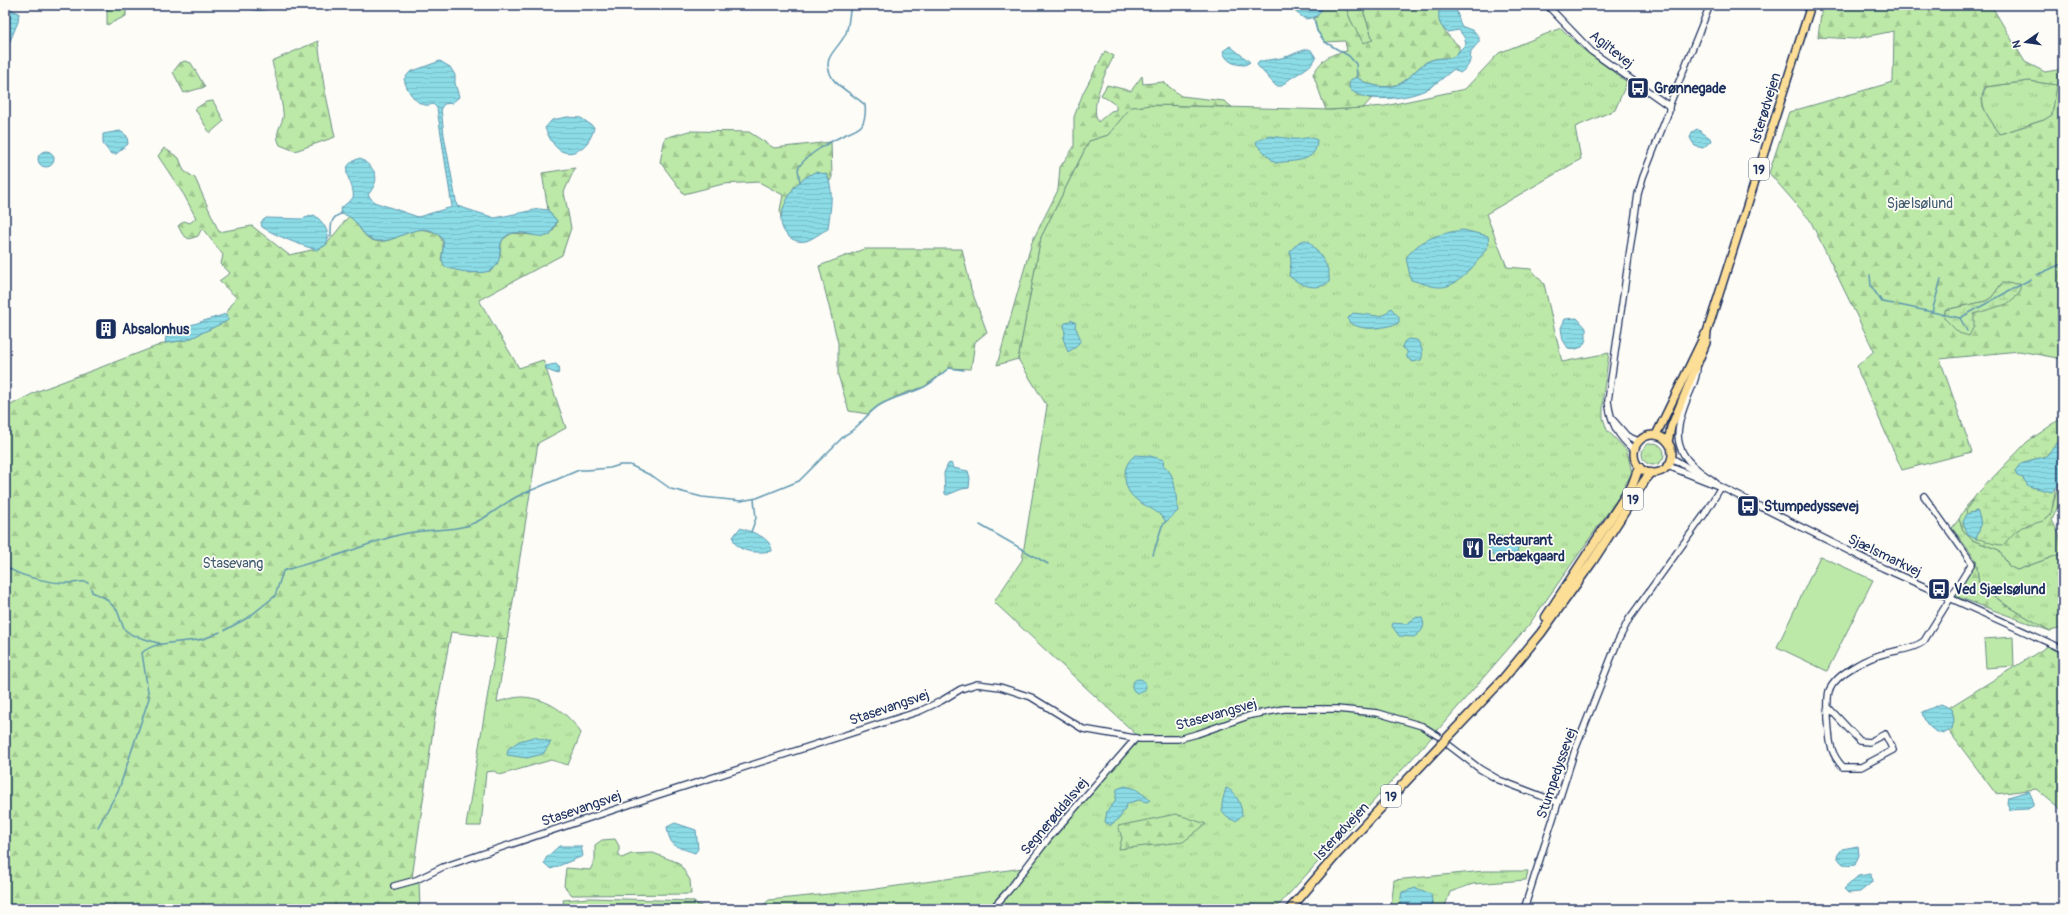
<svg xmlns="http://www.w3.org/2000/svg" width="2068" height="914" font-family="Pangolin,sans-serif">
	<style>
		.grass { fill: url(#grass-tufts); stroke: #6c8c82 }
		.forest { fill: url(#forest-firs); stroke: #6c8c82; fill-rule: evenodd }
		.wetland { fill: url(#wetland-marsh); stroke: #6c8c82 }
		.garden { fill: #bce9a7; stroke: #6c8c82 }
		.water { fill: url(#water-rules); stroke: #5e97b0 }
		.lines { fill: none; stroke-linecap: round; stroke-linejoin: round }
		.stream { stroke: #5e97b0; stroke-width: 1.5 }
		.minor-casing { stroke: #1b2f5e; stroke-width: 8 }
		.major-casing { stroke: #1b2f5e; stroke-width: 10 }
		.highway-casing { stroke: #1b2f5e; stroke-width: 11 }
		.minor { stroke: #fdfcf7; stroke-width: 5.5 }
		.major { stroke: #fdde96; stroke-width: 7 }
		.highway { stroke: #fdde96; stroke-width: 8 }
		.labels { text-anchor: middle; stroke-width: 3.5; stroke-linejoin: round; paint-order: stroke }
		.shield { fill: #fdfcf7; stroke: #5f6c8c; stroke-width: 1 }
		.shield-label { font-size: 13px; font-weight: bold; fill: #1b2f5e }
		.street-label { font-size: 14px; fill: #1b2f5e; stroke: #fdfcf7 }
		.poi-label { font-size: 14px; font-weight: bold; fill: #1b2f5e; stroke: #fdfcf7; text-anchor: start }
		.park-label { font-size: 14px; fill: #435e70; stroke: #fdfcf7 }
	</style>
	<defs>
		<pattern id="grass-tufts" width="24" height="20" patternUnits="userSpaceOnUse"><rect width="24" height="20" fill="#bce9a7"/><path d="M3 7l-1-3M5 7V3M7 7l1-3M15 17l-1-3M17 17v-4M19 17l1-3" fill="none" stroke="#a1c892"/></pattern>
		<pattern id="forest-firs" width="22" height="20" patternUnits="userSpaceOnUse"><rect width="22" height="20" fill="#bce9a7"/><path d="M5 1l3.5 6h-7zM16 11l3.5 6h-7z" fill="#a1c892"/></pattern>
		<pattern id="wetland-marsh" width="20" height="14" patternUnits="userSpaceOnUse"><rect width="20" height="14" fill="#bce9a7"/><path d="M1 5h8M5 5V1M11 12h8M15 12V8" fill="none" stroke="#a1c892"/></pattern>
		<pattern id="water-rules" width="6" height="5" patternUnits="userSpaceOnUse"><rect width="6" height="5" fill="#8bdce6"/><path d="M0 2.5h6" fill="none" stroke="#77bdc8"/></pattern>
	</defs>
	<rect width="100%" height="100%" fill="#fdfcf7"/>
	<filter id="ink" filterUnits="userSpaceOnUse"><feTurbulence type="fractalNoise" baseFrequency=".025" numOctaves="2"/><feDisplacementMap in="SourceGraphic" scale="8" xChannelSelector="R" yChannelSelector="G"/><feConvolveMatrix kernelMatrix="1 2 1 2 8 2 1 2 1" color-interpolation-filters="sRGB"/></filter>
	<g filter="url(#ink)">
		<g class="grass">
			<path d="M1346,5h18v8l9,28 -10,3c-6,-14 -15,-24 -17,-39z"/>
			<polygon points="1561,28 1580,47 1627,82 1615,110 1575,127 1581,159 1486,214 1507,267 1531,269 1544,284 1562,362 1609,353 1603,396 1603,418 1607,430 1627,451 1632,473 1616,501 1528,626 1431,738 1277,907 1278,909 759,909 769,900 869,890 1023,868 1139,737 994,602 1022,560 1047,406 1018,359 1041,237 1089,141 1108,135 1130,107 1153,105 1332,110 1385,106 1465,89 1499,53"/>
			<path d="M2029,81l29,4 -6,30 -8,5 -44,14c-10,-15 -24,-29 -14,-47z"/>
			<circle cx="1653" cy="454" r="11"/>
			<polygon points="1959,519 1963,530 1972,540 1999,550 2009,566 2017,570 2063,553 2063,628 2050,631 2006,605 1979,584 1976,560 1952,528"/>
			<path d="M497,638l10,1 -10,63c8,-2 17,-5 25,-5 25,1 45,15 59,36l-13,32 -17,-5 -51,15 -6,-4 -8,1 -5,54h-15z"/>
			<polygon points="615,839 619,846 619,856 622,858 631,854 653,853 679,863 690,880 691,894 572,895 564,886 566,868 590,870 595,860 595,845 602,840"/>
			<polygon points="1484,871 1528,871 1526,880 1473,884 1450,892 1444,909 1391,909 1394,880"/>
			<polygon points="590,898 692,901 706,909 565,909 563,900"/>
		</g>
		<g class="forest">
			<polygon points="107,5 126,5 126,16 107,25"/>
			<path d="M1322,5h24c2,15 11,25 17,38l10,-3 -9,-27v-8h76c-3,21 5,28 19,41v6l-7,6c-10,0 -19,0 -27,5 -8,5 -14,14 -22,19 -13,8 -35,5 -46,-5l11,21h4l-9,10 -37,2 -13,-36c10,-16 17,-20 34,-23l-2,-10 -20,1 -8,-11 -3,-13 3,-1z"/>
			<path d="M1822,5l32,2 17,-2 -1,2 4,2 12,-4h105l34,57 20,10 18,-3v290l-44,-8 -79,8 32,93 -70,18 -43,-97 -2,-7 17,-15 -64,-131 -41,-47 20,-61 104,-30 1,-51 -40,8 -36,-2zM2029,81l28,4 -5,30 -8,5 -44,14c-10,-15 -24,-29 -15,-47zM2002,283c-21,34 -17,33 -57,27l41,-9 6,-4z"/>
			<path d="M318,41l6,45 11,51 -40,14 -15,-6c-6,-11 0,-17 3,-27 2,-8 -9,-46 -11,-57z"/>
			<path d="M1105,51l9,5c-8,15 -25,49 -16,66l13,-11 5,-1v-5l-15,-10 6,-10 24,6 11,-15 1,8 20,-2 18,14 43,5 8,6 -79,-2 -22,2 -23,28 -19,6 -48,96 -23,122 -21,6 35,-123 26,-52 2,-23 14,-20v-30l9,-24z"/>
			<polygon points="185,61 191,63 205,87 184,93 173,72 180,63"/>
			<polygon points="213,101 224,121 210,133 195,109 206,102"/>
			<polygon points="689,131 749,132 774,148 831,142 832,177 830,181 826,174 794,187 781,218 780,210 783,195 759,182 723,184 684,194 660,162 665,138"/>
			<path d="M164,148l15,10 5,13 11,7 24,54 33,-6 37,29 32,-7 5,-3 23,-29c11,7 12,22 26,25 21,4 36,-20 60,-8 11,6 8,16 6,27l28,13 22,-2 8,-13 3,-18 10,-7 20,2 21,-4 4,-10 -9,-11 -6,-37 33,-5 -11,24 7,36 -9,27 -83,45 40,68 24,-8 23,68 -28,15 -31,196 -56,-7 -17,91 -22,155v5l7,-2 1,28h-415v-501l33,-17 127,-48 22,-3 42,-21 -3,-5 10,-17 -17,-16 11,-8 -9,-9 2,-9 -21,-27 -4,8 -9,3 -6,-4 -5,-9 6,-5 6,2 6,-5 -12,-23 -26,-39z"/>
			<polygon points="864,249 962,249 971,289 987,332 975,342 971,369 949,368 924,387 905,393 879,405 868,414 849,411 838,375 838,343 819,266"/>
			<path d="M2063,479v15l-11,26 7,14 4,19 -46,17 -8,-4 -10,-16 -27,-10 -9,-10 -4,-11c9,-18 16,-23 34,-32l48,30 6,1c7,-8 7,-26 16,-39z"/>
			<polygon points="1976,560 1979,585 2006,605 2050,631 1955,596"/>
			<polygon points="2048,646 2063,655 2063,811 2036,789 1996,794 1937,715"/>
			<polygon points="1176,814 1206,824 1183,842 1119,849 1122,838 1118,826"/>
		</g>
		<g class="wetland">
			<polygon points="2002,283 2020,284 2020,293 2007,304 1974,314 1974,326 1969,336 1959,333 1944,318 1945,310 1986,301 1992,297"/>
			<path d="M2063,417v20l-17,19 -25,7 2,15 28,13 5,-3 -5,26 -8,7 -21,6 -7,5 -12,13c-14,0 -16,-6 -27,-6l4,-12 -3,-16 -10,3 -1,-4 10,-15 51,-53z"/>
		</g>
		<g class="garden">
			<polygon points="1820,556 1873,580 1827,671 1777,647"/>
			<polygon points="2013,637 2014,666 1986,668 1984,639"/>
		</g>
		<g class="water">
			<path d="M239,5h38c-14,8 -24,6 -38,0z"/>
			<path d="M1293,5h29c-1,10 -6,13 -17,14l-12,-9z"/>
			<path d="M1440,5h15l6,21 13,5 5,6v5l-8,9c-1,12 -1,15 -11,22l-6,-4c-8,6 -16,14 -25,19 -17,11 -67,17 -80,0l1,-8 7,-3c11,10 33,13 46,5 8,-5 14,-14 22,-19 8,-5 17,-5 27,-5l14,-14 -2,-7 -5,-7 -12,2c-10,-8 -9,-15 -7,-27z"/>
			<polygon points="5,7 19,13 18,22 5,53"/>
			<path d="M1230,46l20,16 -5,3c-10,0 -19,-3 -22,-14z"/>
			<path d="M1308,49l3,1 5,8c-6,12 -25,17 -34,28h-6l-19,-21 2,-4c10,-1 20,-2 30,-5 6,-3 11,-5 19,-7z"/>
			<path d="M440,61l10,6 5,8v8l4,14 -7,6 -8,1 -3,4 3,27 13,71 38,12 44,-9 9,1 9,11 -7,14c-13,5 -27,-6 -40,-1 -15,6 -6,21 -14,32 -8,12 -40,5 -50,1 -10,-9 3,-23 -6,-31 -20,-18 -40,6 -61,5 -20,-1 -19,-25 -38,-27l-1,-5 13,-11c3,-17 -20,-30 7,-40 16,12 22,19 8,37l6,7 44,15 34,-10 -15,-99 -4,-4c-14,6 -26,-12 -29,-25l6,-7z"/>
			<path d="M567,117l14,1 13,9c-2,14 -15,29 -30,25 -9,-2 -16,-16 -19,-24l7,-8z"/>
			<polygon points="1697,129 1710,138 1711,141 1703,148 1695,146 1690,138 1692,132"/>
			<polygon points="120,131 127,136 128,144 116,154 111,154 103,144 103,134"/>
			<path d="M1270,136c8,1 15,2 23,3 10,1 15,-4 24,1 0,24 -24,20 -42,23l-18,-18 -1,-4z"/>
			<circle cx="46" cy="159" r="8"/>
			<path d="M815,172l11,2c9,15 4,37 2,55 -7,3 -15,10 -22,12 -14,3 -26,-9 -25,-23 1,-9 7,-21 12,-29 5,-7 14,-13 22,-17z"/>
			<path d="M314,215c9,6 18,19 12,30l-9,5c-20,-6 -38,-13 -55,-23l-1,-5 5,-4 36,1z"/>
			<path d="M1463,230l25,6 1,8c-9,15 -28,42 -47,43 -9,1 -22,-5 -31,-7l-5,-22c13,-19 35,-25 57,-28z"/>
			<path d="M1305,240l4,1c9,12 22,24 20,41 -13,10 -29,3 -40,-6l2,-13 -1,-12 9,-9z"/>
			<path d="M1391,308l8,9v5l-2,2c-16,4 -34,8 -48,-2l-1,-4 5,-5 25,3 6,-1z"/>
			<polygon points="226,314 229,319 227,321 187,340 165,343 166,337 178,329"/>
			<polygon points="1577,318 1586,328 1586,340 1582,347 1576,349 1568,348 1563,340 1561,328 1565,319"/>
			<polygon points="1071,320 1076,323 1075,326 1081,340 1076,347 1068,352 1063,338 1065,335 1064,324"/>
			<path d="M1408,339l9,1c5,6 7,14 4,20l-8,2 -6,-4v-7l-5,-4 2,-5z"/>
			<polygon points="556,364 560,368 558,374 547,370 545,366"/>
			<path d="M2063,437c0,19 5,42 -11,55l-24,-6 -5,-8 -6,-2 -2,-5 6,-8 25,-7z"/>
			<path d="M1135,455l15,1 14,4 -1,5c14,10 12,29 15,46l-12,11c-10,-18 -39,-16 -41,-44 -1,-10 3,-17 10,-23z"/>
			<polygon points="951,463 953,468 968,471 970,478 969,488 962,489 947,495 945,494 944,473 948,464"/>
			<path d="M1977,511c6,11 3,18 -1,28l-8,-4 -5,-13 4,-8z"/>
			<path d="M740,528c12,4 31,9 32,23 -12,2 -37,3 -39,-14z"/>
			<polygon points="1492,536 1501,536 1507,542 1515,542 1518,546 1517,559 1504,561 1491,554 1487,544"/>
			<path d="M1417,617l5,1c4,9 0,14 -8,19l-15,-1 -7,-10 1,-3 13,1z"/>
			<circle cx="1139" cy="686" r="7"/>
			<path d="M1941,704l11,5 2,11 -2,9 -9,5c-12,-4 -18,-9 -21,-22z"/>
			<polygon points="534,737 551,742 543,754 527,758 507,755 508,749 519,741"/>
			<polygon points="1125,786 1136,789 1150,800 1147,802 1139,800 1128,803 1119,819 1110,825 1105,822 1107,811 1115,802 1117,789"/>
			<path d="M1226,788c10,3 16,18 16,27l-6,6c-20,-5 -14,-18 -10,-33z"/>
			<polygon points="2029,791 2033,800 2033,806 2028,809 2010,810 2007,803 2008,797"/>
			<path d="M675,823l21,7 2,19 -3,4c-19,-7 -25,-5 -28,-26z"/>
			<polygon points="559,846 581,846 583,856 551,869 544,863 546,858"/>
			<path d="M1858,846l1,9 -4,10c-10,2 -14,-1 -18,-9l5,-7z"/>
			<polygon points="1871,874 1872,882 1860,892 1848,893 1844,889 1858,876"/>
			<polygon points="1416,888 1431,894 1433,909 1399,909 1402,892"/>
		</g>
		<g class="lines">
			<g class="stream">
				<polyline points="1314,18 1317,31 1325,42 1349,56 1356,64 1357,77"/>
				<path d="M800,182l-2,-13c5,-12 31,-27 44,-33 5,-3 14,-5 19,-10 4,-5 5,-15 4,-21 -8,-8 -27,-18 -32,-26 -14,-22 5,-28 13,-46 3,-8 3,-19 5,-28"/>
				<path d="M328,238l3,-2c0,-9 -1,-19 10,-22"/>
				<polyline points="1870,275 1871,286 1882,302 1894,304"/>
				<polyline points="2037,275 2059,265 2063,265"/>
				<polyline points="1899,305 1960,318 2031,279"/>
				<polyline points="1932,312 1941,279"/>
				<polyline points="1960,318 1967,331"/>
				<polyline points="980,525 1048,564"/>
				<polyline points="751,532 756,518 754,499"/>
				<polyline points="1153,555 1162,526 1166,521"/>
				<path d="M5,565c12,12 50,19 67,18 6,0 11,-3 16,0"/>
				<polyline points="91,588 92,592 105,598 117,610 124,629 132,635 161,644"/>
				<path d="M225,630l24,-13 26,-21 8,-25c20,-7 41,-11 61,-18 24,-8 46,-18 70,-21 18,-3 34,-1 52,-6 22,-7 33,-20 52,-30l61,-26h8l23,-2 10,-3h10l24,12 17,12 31,8 39,4 16,-3 42,-17 46,-46c15,-7 21,-22 35,-30 15,-9 30,-11 44,-18 9,-4 17,-13 25,-19l15,2"/>
				<path d="M98,827l21,-38 30,-91 -7,-45c12,-13 44,-10 61,-14 6,-2 12,-5 17,-7"/>
			</g>
			<g class="minor-casing">
				<g id="minor">
					<polyline points="1547,5 1591,51 1669,106"/>
					<path d="M1697,368c0,11 -5,19 -9,29 -11,27 -18,50 8,71 6,6 14,10 20,15"/>
					<polyline points="1614,421 1627,436 1638,441"/>
					<path d="M1634,450c-17,-14 -23,-27 -26,-49l30,-207 5,-17 26,-66v-5l41,-101"/>
					<polyline points="1672,458 1700,475"/>
					<polyline points="1668,466 1721,487 1883,568 2063,649"/>
					<path d="M1828,707l32,34 9,1 16,-8 8,16 -32,17h-18c-15,-16 -13,-28 -15,-48 0,-9 -1,-20 1,-28 7,-18 40,-34 58,-38 12,-3 27,-4 37,-12l48,-78 -48,-67"/>
					<polyline points="1450,746 1480,769 1499,780 1557,802"/>
					<polyline points="394,886 416,880 443,867 658,795 920,711 941,701 961,689 977,684 1000,687 1031,697 1083,729 1140,739 1178,739 1197,734 1251,715 1284,709 1336,709 1378,713 1422,726 1438,736"/>
					<polyline points="992,909 1009,890 1048,839 1136,738"/>
					<polyline points="1524,909 1575,750 1617,643 1629,619 1704,515 1721,487"/>
				</g>
			</g>
			<g class="major-casing">
				<g id="major">
					<circle cx="1653" cy="454" r="19"/>
					<polyline points="1656,435 1705,334"/>
					<polyline points="1668,442 1671,427 1706,343 1707,332 1811,5"/>
				</g>
			</g>
			<g class="highway-casing">
				<g id="highway">
					<polyline points="1546,617 1632,486 1639,467"/>
					<polyline points="1290,909 1338,853 1503,679 1541,633 1592,562 1645,480 1651,473"/>
				</g>
			</g>
			<use href="#minor" class="minor"/>
			<use href="#major" class="major"/>
			<use href="#highway" class="highway"/>
		</g>
	</g>
	<defs>
		<g id="bus-square" transform="scale(1.15)"><rect x="-9" y="-9" width="18" height="18" rx="4" fill="#1b2f5e" stroke="#fdfcf7"/><path d="M-5-6H5V4H4V6H2V4H-2V6H-4V4H-5ZM-3.5-4V0h7V-4ZM-3.5 1.2v1.5H-2V1.2ZM2 1.2v1.5H3.5V1.2Z" fill="#fff"/></g>
		<g id="building-square" transform="scale(1.15)"><rect x="-9" y="-9" width="18" height="18" rx="4" fill="#1b2f5e" stroke="#fdfcf7"/><path d="M-4-6H4V6H1V3H-1V6H-4ZM-2.5-4.3h1.7v1.8h-1.7ZM.8-4.3h1.7v1.8H.8ZM-2.5-1h1.7V.8h-1.7ZM.8-1h1.7V.8H.8Z" fill="#fff"/></g>
		<g id="restaurant-square" transform="scale(1.15)"><rect x="-9" y="-9" width="18" height="18" rx="4" fill="#1b2f5e" stroke="#fdfcf7"/><path d="M-5-6h1v4h1v-4h1v4h1v-4h1v5L-1.5 .5V6h-2V.5L-5-1ZM5-6V6H3V1.5H1.5Q1.5-4 5-6Z" fill="#fff"/></g>
	</defs>
	<g fill-rule="evenodd">
		<use href="#bus-square" x="1638" y="88"/>
		<use href="#building-square" x="106" y="329"/>
		<use href="#bus-square" x="1748" y="506"/>
		<use href="#restaurant-square" x="1473" y="548"/>
		<use href="#bus-square" x="1939" y="589"/>
	</g>
	<g class="labels">
		<g class="shield">
			<rect x="1749" y="158" width="20" height="22" rx="3"/>
			<rect x="1623" y="488" width="20" height="22" rx="3"/>
			<rect x="1381" y="785" width="20" height="22" rx="3"/>
		</g>
		<g class="shield-label">
			<text x="1759" y="174">19</text>
			<text x="1633" y="504">19</text>
			<text x="1391" y="801">19</text>
		</g>
		<g class="street-label">
			<text transform="translate(1612 49) rotate(38)" y="5">Agiltevej</text>
			<text transform="translate(1765 108) rotate(-73)" y="5">Isterødvejen</text>
			<text transform="translate(1885 555) rotate(26)" y="5">Sjælsmarkvej</text>
			<text transform="translate(889 707) rotate(-19)" y="5">Stasevangsvej</text>
			<text transform="translate(1216 714) rotate(-16)" y="5">Stasevangsvej</text>
			<text transform="translate(1556 773) rotate(-71)" y="5">Stumpedyssevej</text>
			<text transform="translate(581 808) rotate(-19)" y="5">Stasevangsvej</text>
			<text transform="translate(1054 816) rotate(-50)" y="5">Segnerøddalsvej</text>
			<text transform="translate(1341 831) rotate(-47)" y="5">Isterødvejen</text>
		</g>
		<g class="poi-label">
			<text x="1654" y="93">Grønnegade</text>
			<text x="122" y="334">Absalonhus</text>
			<text x="1764" y="511">Stumpedyssevej</text>
			<text x="1488" y="545">Restaurant<tspan x="1488" dy="16">Lerbækgaard</tspan></text>
			<text x="1954" y="594">Ved Sjælsølund</text>
		</g>
		<g class="park-label">
			<text x="1920" y="208">Sjælsølund</text>
			<text x="233" y="568">Stasevang</text>
		</g>
	</g>
	<rect width="2068" height="914" fill="none" stroke="#fdfcf7" stroke-width="20"/>
	<rect x="10" y="10" width="2048" height="894" fill="none" stroke="#1b2f5e" stroke-width="1.5" filter="url(#ink)"/>
	<g transform="translate(2026 42) rotate(257)" stroke="#fdfcf7" stroke-width="3" paint-order="stroke">
	<path d="M0-3L7 15L0 10L-7 15Z" fill="#1b2f5e"/>
	<text y="-6" font-size="11" font-weight="bold" text-anchor="middle" fill="#1b2f5e">N</text>
	</g>
</svg>
